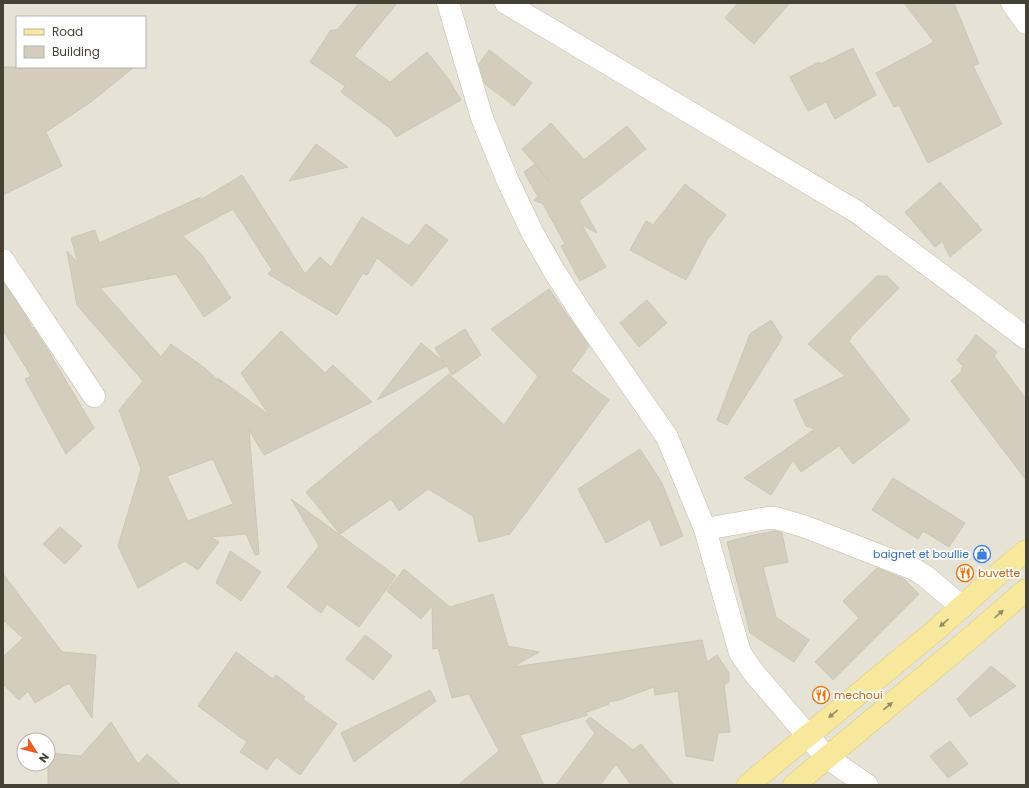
<svg xmlns="http://www.w3.org/2000/svg" width="1029" height="788" font-family="Poppins,sans-serif">
	<style>
		.residential { fill: #e6e3d6; fill-rule: evenodd }
		.building { fill: #d3cdbd; stroke: #cdc6b1; fill-rule: evenodd }
		.lines { fill: none; stroke-linecap: round; stroke-linejoin: round }
		.minor-casing { stroke: #c0bcad; stroke-width: 23 }
		.major-casing { stroke: #dbc86c; stroke-width: 23 }
		.minor { stroke: #fff; stroke-width: 22 }
		.major { stroke: #f7e89c; stroke-width: 22 }
		.oneway { fill: #958c64 }
		.labels { text-anchor: middle; stroke-width: 3.5; stroke-linejoin: round; paint-order: stroke }
		.shop-label { font-size: 11px; fill: #366cbe; stroke: #fff; text-anchor: end }
		.food-label { font-size: 11px; fill: #c56008; stroke: #fff; text-anchor: start }
	</style>
	<rect width="100%" height="100%" fill="#f2f0e7"/>
	<path class="residential" d="M3,3h1023v782h-1023zM17,17h128v50h-128zM24,740h24v24h-24z"/>
	<g class="building">
		<polygon points="359,3 397,3 354,56 390,82 427,52 449,80 461,100 396,137 391,129 341,92 345,86 310,62 331,30 337,30"/>
		<polygon points="738,3 790,3 754,44 725,18"/>
		<polygon points="904,3 954,3 979,64 973,66 1002,124 928,163 899,105 894,107 876,73 934,42"/>
		<polygon points="853,48 876,95 835,119 826,102 808,111 790,77 819,62 820,64"/>
		<polygon points="489,50 532,83 514,106 485,84 479,64"/>
		<polygon points="3,67 134,67 91,102 46,132 62,166 3,195"/>
		<polygon points="551,123 584,160 627,126 646,149 579,201 597,233 582,225 606,267 580,281 561,246 565,244 543,204 534,200 538,197 524,172 535,164 554,188 555,187 522,149"/>
		<polygon points="316,144 348,167 289,181"/>
		<path d="M242,175l63,99 15,-17 11,10 31,-50 47,29 17,-22 22,16 -36,46 -35,-28 -10,17 -4,-2 -26,42 -69,-41 4,-4 -39,-61 -50,27 19,19 29,43 -27,19 -28,-43 -76,14 61,69 10,-13 35,25 15,14 -3,-5 51,37 -28,-42 40,-42 44,42 8,-8 39,37 -108,53 -15,-25 10,124 -4,1 -9,-21 -35,3 8,5 -21,28 -13,-9 -47,27 -20,-42 23,-77 -22,-59 24,-29 -66,-76 -10,-54 11,12 -7,-25 24,-8 4,13 102,-46 -4,5zM213,459l20,45 -45,17 -21,-45z"/>
		<polygon points="940,182 982,230 950,257 942,241 935,247 905,212"/>
		<polygon points="685,184 726,215 707,240 686,280 630,250 646,221 653,225"/>
		<polygon points="877,276 887,276 899,288 850,338 851,339 849,341 910,420 853,464 839,446 801,472 793,460 771,495 744,478 815,429 806,426 794,400 845,376 808,344"/>
		<polygon points="3,282 24,313 32,328 33,327 49,352 94,428 66,454 25,379 31,376 3,330"/>
		<polygon points="549,289 589,346 571,371 609,400 510,534 479,542 473,516 428,489 399,511 391,499 340,534 306,492 449,374 504,425 538,376 491,329"/>
		<polygon points="647,300 667,323 639,347 620,323"/>
		<polygon points="771,320 782,337 778,345 727,425 717,420 750,334"/>
		<polygon points="465,329 481,355 452,375 447,366 377,400 421,343 444,362 435,348"/>
		<polygon points="976,335 997,352 994,356 1026,399 1026,480 951,381 962,371 961,370 963,366 957,360"/>
		<polygon points="640,449 662,483 683,536 661,546 650,519 606,543 578,489"/>
		<polygon points="893,478 965,523 949,547 923,531 918,539 872,510"/>
		<polygon points="291,499 396,576 359,627 327,604 321,613 287,587 319,546"/>
		<polygon points="60,527 82,546 65,564 43,544"/>
		<polygon points="775,531 782,533 788,562 763,567 776,617 809,640 794,662 750,633 727,542 753,535"/>
		<polygon points="230,551 261,572 241,601 216,583"/>
		<polygon points="877,568 904,579 919,594 833,680 815,662 859,618 843,601"/>
		<polygon points="404,569 450,607 493,594 508,646 539,652 513,667 702,640 707,662 717,655 729,673 729,682 724,685 730,732 718,733 713,761 686,756 678,691 655,695 654,687 619,700 608,702 609,704 585,713 588,715 520,735 544,785 458,785 499,751 469,694 452,698 438,648 433,649 432,606 421,619 387,591"/>
		<polygon points="3,574 62,652 96,655 92,718 69,683 35,703 28,691 19,700 3,684 3,657 23,638 3,620"/>
		<polygon points="365,635 392,656 373,680 346,659"/>
		<polygon points="236,652 273,679 276,675 305,697 303,699 337,724 300,775 276,757 267,770 240,752 247,742 198,706"/>
		<polygon points="991,666 1016,686 970,717 957,699"/>
		<polygon points="430,690 436,701 354,762 341,733"/>
		<polygon points="590,717 633,750 641,744 674,785 631,785 616,764 600,785 556,785 595,733 586,721"/>
		<polygon points="111,722 138,764 147,754 181,785 48,785 48,753 81,756"/>
		<polygon points="950,741 968,764 948,778 930,756"/>
	</g>
	<g class="lines">
		<g class="minor-casing">
			<g id="minor">
				<polyline points="448,3 482,118 507,179 532,232 554,271 586,320 667,437 705,529 740,653 754,673 826,757 867,785"/>
				<polyline points="506,3 857,212 1026,338"/>
				<polyline points="1012,3 1026,23"/>
				<polyline points="3,260 94,396"/>
				<polyline points="705,529 768,518 776,518 806,527 914,569 925,576 962,607"/>
			</g>
		</g>
		<g class="major-casing">
			<g id="major">
				<polyline points="748,785 936,630 997,575 1026,551"/>
				<polyline points="794,785 955,651 1026,590"/>
			</g>
		</g>
		<use href="#minor" class="minor"/>
		<use href="#major" class="major"/>
	</g>
	<defs><path id="oneway-solid" d="M-6-.8H1V-3.2L6.5 0L1 3.2V.8H-6Z"/></defs>
	<g class="oneway">
		<use href="#oneway-solid" transform="translate(999 614) rotate(-41)"/>
		<use href="#oneway-solid" transform="translate(944 623) rotate(138)"/>
		<use href="#oneway-solid" transform="translate(888 706) rotate(-39)"/>
		<use href="#oneway-solid" transform="translate(833 714) rotate(141)"/>
	</g>
	<defs>
		<g id="shop-ring" transform="scale(0.9)"><circle r="9.5" fill="#fff" stroke="#3f7fe0" stroke-width="1.5"/><path d="M-5-2.5h2.3a2.7 3.5 0 0 1 5.4 0H5L5.5 6h-11ZM-1.5-2.5h3a1.5 2.3 0 0 0-3 0Z" fill="#3f7fe0"/></g>
		<g id="restaurant-ring" transform="scale(0.9)"><circle r="9.5" fill="#fff" stroke="#e8710a" stroke-width="1.5"/><path d="M-5-6h1v4h1v-4h1v4h1v-4h1v5L-1.5 .5V6h-2V.5L-5-1ZM5-6V6H3V1.5H1.5Q1.5-4 5-6Z" fill="#e8710a"/></g>
	</defs>
	<g fill-rule="evenodd">
		<use href="#shop-ring" x="982" y="554"/>
		<use href="#restaurant-ring" x="965" y="573"/>
		<use href="#restaurant-ring" x="821" y="695"/>
	</g>
	<g class="labels">
		<g class="shop-label">
			<text x="969" y="558">baignet et boullie</text>
		</g>
		<g class="food-label">
			<text x="978" y="577">buvette</text>
			<text x="834" y="699">mechoui</text>
		</g>
	</g>
	<rect width="1029" height="788" fill="none" stroke="#454137" stroke-width="8"/>
	<rect x="16" y="16" width="130" height="52" fill="#ffffff" stroke="#b5b3af"/>
	<rect x="24" y="29" width="20" height="6" fill="#f7e89c" stroke="#b5b3af"/>
	<text x="52" y="36" font-size="12" fill="#454137">Road</text>
	<rect x="24" y="46" width="20" height="12" fill="#d3cdbd" stroke="#b5b3af"/>
	<text x="52" y="56" font-size="12" fill="#454137">Building</text>
	<g transform="translate(36 752) rotate(126)"><circle r="19" fill="#ffffff" stroke="#b5b3af"/>
	<path d="M0-3L7 15L0 10L-7 15Z" fill="#eb5c26"/>
	<text y="-6" font-size="11" font-weight="bold" text-anchor="middle" fill="#454137">N</text>
	</g>
</svg>
